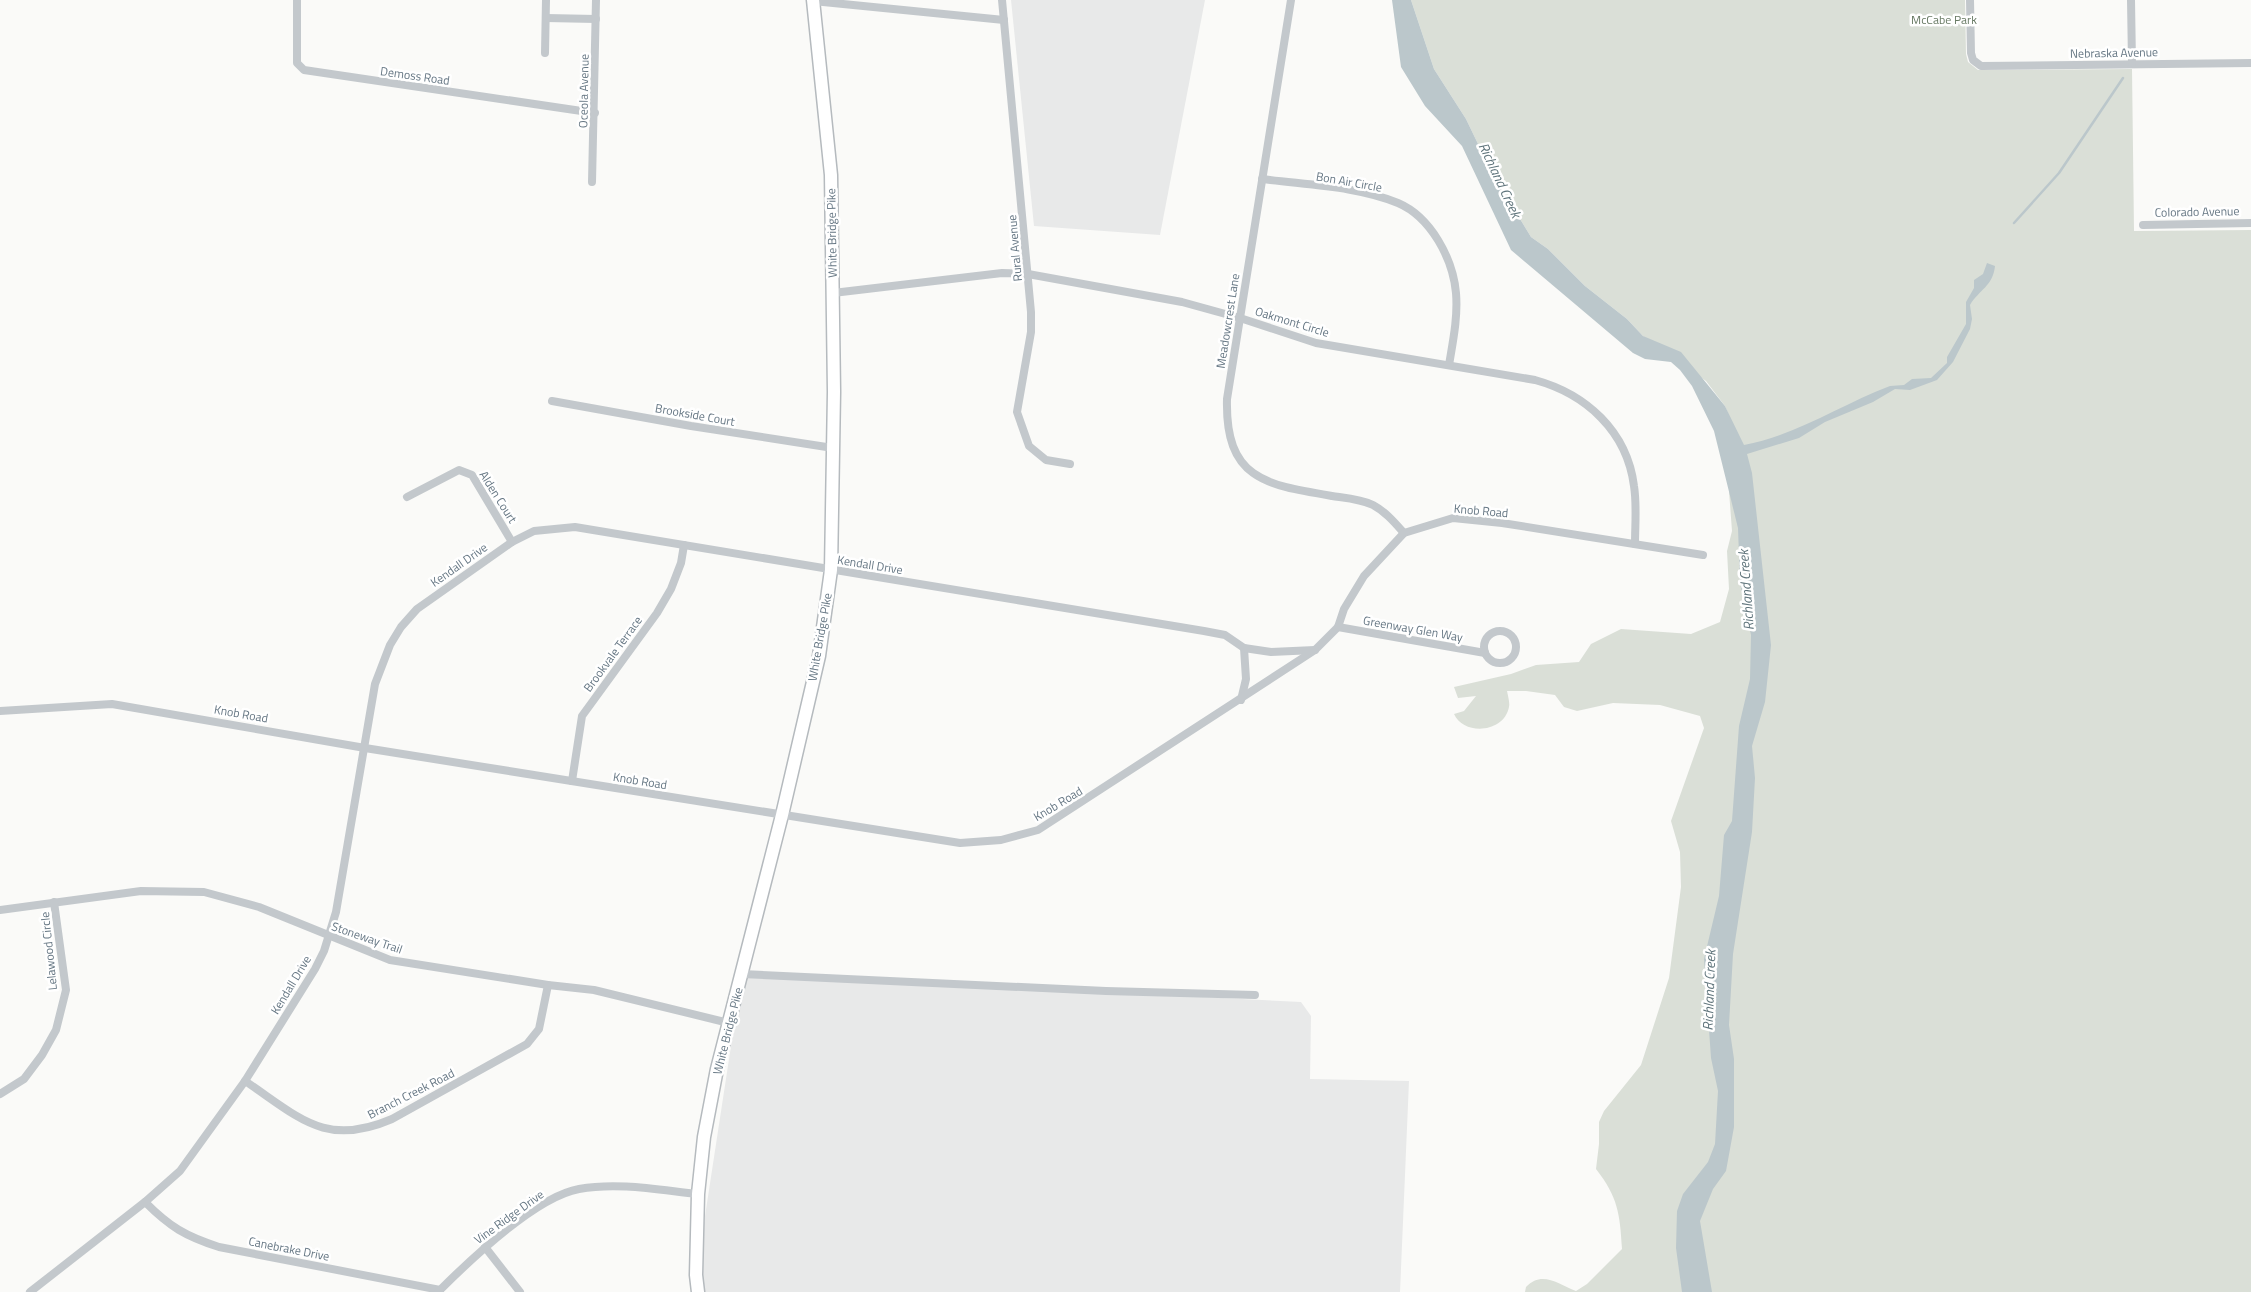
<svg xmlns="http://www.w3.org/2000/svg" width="2251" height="1292" font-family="'Titillium Web',sans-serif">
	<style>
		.built { fill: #e8e9e9 }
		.green { fill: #dadfd7 }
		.water { fill: #bbc7cb }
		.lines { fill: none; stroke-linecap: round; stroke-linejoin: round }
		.stream { stroke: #bbc7cb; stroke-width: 2.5 }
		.primary-casing { stroke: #b5babe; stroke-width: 15 }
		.minor { stroke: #c3c8cc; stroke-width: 8 }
		.primary { stroke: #fff; stroke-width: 12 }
		.labels { text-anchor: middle; stroke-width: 5; stroke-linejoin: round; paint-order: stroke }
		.park-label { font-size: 12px; fill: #687a64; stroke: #fff }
		.street-label { font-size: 12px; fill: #657683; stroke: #fff }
		.water-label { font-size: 14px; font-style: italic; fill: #60757c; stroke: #fff }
	</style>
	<rect width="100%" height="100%" fill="#fafaf8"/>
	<g class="built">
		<polygon points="1011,0 1205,0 1160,235 1034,226"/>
		<polygon points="742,974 1301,1002 1311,1016 1310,1079 1409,1081 1400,1292 699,1292 696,1275"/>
	</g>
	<path class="green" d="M1411,0h554l1,54 2,8 10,8 154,-1 2,162 117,-1v1062h-726l1,-5c16,-17 32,-3 50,4l11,-7 35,-35c-2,-35 -4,-52 -26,-80l3,-25v-22l5,-11 37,-46 28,-87 12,-91 -1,-35 -9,-31 33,-93 -4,-12 -40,-11 -47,-2 -36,8 -13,-4 -9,-12 -29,-4h-19c1,5 3,12 2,16 -5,26 -45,29 -55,7l10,-3 12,-15 -18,2 -4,-11 57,-13 25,-9 43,-3 12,-18 30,-15 70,5 29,-12 9,-33 -2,-38 5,-20 -3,-40 12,-38 -6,-23 -10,-24 -19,-25 -63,-45 -16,-17 -42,-33 -37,-37 -17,-12 -38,-62 -27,-56 -32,-50z"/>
	<path class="water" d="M1392,0h19l23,69 32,50 27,56 38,62 17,12 37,37 42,33 16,17 38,16 44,54 19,39c53,-10 96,-40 146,-59l14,-1 8,-6 19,-1 16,-15v-6l19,-33v-22l8,-14v-8l9,-6 4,-11 8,3c-2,20 -16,24 -25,39l2,14 -2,10 -17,33 -16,18 -27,10 -15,-1 -22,13 -48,20 -26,16 -52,16 5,19 19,172 -6,57 -13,44 3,32 -3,54 -19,122 -4,71 5,34v68l-8,44 -13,18 -13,32 12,71h-30l-6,-44 1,-37 6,-17 25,-32 7,-18 3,-53 -7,-33 -7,-99 15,-63 5,-61 8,-14 7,-95 11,-47 1,-44 -11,-52 -2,-55 -24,-97 -22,-45 -12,-16 -9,-8 -26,-3 -12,-6 -122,-103 -49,-104 -37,-40 -24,-39z"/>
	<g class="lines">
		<polyline class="stream" points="2014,223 2059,173 2123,78"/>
		<g class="primary-casing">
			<polyline id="primary" points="698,1292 696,1275 698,1194 704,1137 717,1069 782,815 819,656 831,570 834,392 831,175 813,0"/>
		</g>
		<g class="minor">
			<polyline points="297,0 297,63 304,70 595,113"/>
			<polyline points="1002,0 1031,312 1031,332 1017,412 1029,446 1046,460 1070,464"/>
			<path d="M1291,0l-64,399c-2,80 38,86 105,97 14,2 29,3 41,9 13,7 22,18 31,28"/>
			<polyline points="1970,0 1971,53 1973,60 1981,66 2251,63"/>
			<polyline points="2131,0 2132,63"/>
			<polyline points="813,1 1004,20"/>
			<polyline points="546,18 596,19"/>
			<polyline points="545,53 546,0"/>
			<path d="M1262,179c45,6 95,7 136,24 33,14 55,56 58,90 2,24 -3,48 -7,72"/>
			<polyline points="592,182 596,0"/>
			<polyline points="2143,225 2251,223"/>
			<path d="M833,293l169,-20 26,1 154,28 58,16 76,25 219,37c51,14 92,51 99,106 3,19 1,39 1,58"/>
			<polyline points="552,401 691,426 833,448"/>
			<polyline points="407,497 459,470 472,475 512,542"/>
			<polyline points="1338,627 1485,653"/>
			<circle cx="1500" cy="647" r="16"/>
			<polyline points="1241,700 1246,679 1244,648"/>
			<polyline points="0,711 112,704 365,748 960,843 1001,840 1038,830 1315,650 1338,627 1344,609 1364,576 1404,533 1453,518 1502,523 1703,555"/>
			<polyline points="572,781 582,716 657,613 671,589 681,563 684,545"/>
			<polyline points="0,910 141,891 204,892 259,907 390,960 548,985 594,990 729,1023"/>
			<polyline points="742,974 1106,991 1255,995"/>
			<path d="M245,1081c54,36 80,67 147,38l135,-75 12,-15 9,-44"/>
			<polyline points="0,1094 24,1079 42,1055 56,1030 66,990 54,902"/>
			<path d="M145,1202c25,25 40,34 74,45l221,43"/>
			<polyline points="485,1247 520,1292"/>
			<polyline points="30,1292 145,1202 180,1171 245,1081 315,969 324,951 336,912 375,684 390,645 401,627 417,609 512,542 534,531 575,527 1204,631 1225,635 1244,648 1271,652 1315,650"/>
			<path d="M438,1292c32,-32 97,-95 141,-103 39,-7 80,1 119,5"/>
		</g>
		<use href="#primary" class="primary"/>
	</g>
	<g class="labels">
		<g class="park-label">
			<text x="1944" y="24">McCabe Park</text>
		</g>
		<g class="street-label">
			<text transform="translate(2114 53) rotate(-1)" y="4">Nebraska Avenue</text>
			<text transform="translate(415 76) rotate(8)" y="4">Demoss Road</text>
			<text transform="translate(584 91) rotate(-89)" y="4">Oceola Avenue</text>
			<text transform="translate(1349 182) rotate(10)" y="4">Bon Air Circle</text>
			<text transform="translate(2197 212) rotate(-1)" y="4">Colorado Avenue</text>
			<text transform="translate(832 233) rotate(-91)" y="4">White Bridge Pike</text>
			<text transform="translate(1015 248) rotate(-95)" y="4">Rural Avenue</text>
			<text transform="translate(1228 321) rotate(-81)" y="4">Meadowcrest Lane</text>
			<text transform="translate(1292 322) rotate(17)" y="4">Oakmont Circle</text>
			<text transform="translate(695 415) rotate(10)" y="4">Brookside Court</text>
			<text transform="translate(498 497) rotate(58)" y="4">Alden Court</text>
			<text transform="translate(1481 511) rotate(5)" y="4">Knob Road</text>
			<text transform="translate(459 565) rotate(-35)" y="4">Kendall Drive</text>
			<text transform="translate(870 565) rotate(9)" y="4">Kendall Drive</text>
			<text transform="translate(1413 629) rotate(10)" y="4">Greenway Glen Way</text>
			<text transform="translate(820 637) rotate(-80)" y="4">White Bridge Pike</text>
			<text transform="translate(613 654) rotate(-54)" y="4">Brookvale Terrace</text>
			<text transform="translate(241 714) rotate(10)" y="4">Knob Road</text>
			<text transform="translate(640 781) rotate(9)" y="4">Knob Road</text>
			<text transform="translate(1058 804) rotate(-31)" y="4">Knob Road</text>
			<text transform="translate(367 938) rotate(19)" y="4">Stoneway Trail</text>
			<text transform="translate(49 951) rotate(-96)" y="4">Lelawood Circle</text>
			<text transform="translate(291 985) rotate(-59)" y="4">Kendall Drive</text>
			<text transform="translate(728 1031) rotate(-76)" y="4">White Bridge Pike</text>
			<text transform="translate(411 1094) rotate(-27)" y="4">Branch Creek Road</text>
			<text transform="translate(509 1217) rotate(-36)" y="4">Vine Ridge Drive</text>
			<text transform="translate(289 1249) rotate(11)" y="4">Canebrake Drive</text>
		</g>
		<g class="water-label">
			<text transform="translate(1500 180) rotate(65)" y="5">Richland Creek</text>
			<text transform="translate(1746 590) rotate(-94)" y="5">Richland Creek</text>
			<text transform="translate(1709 990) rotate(-88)" y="5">Richland Creek</text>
		</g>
	</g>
</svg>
